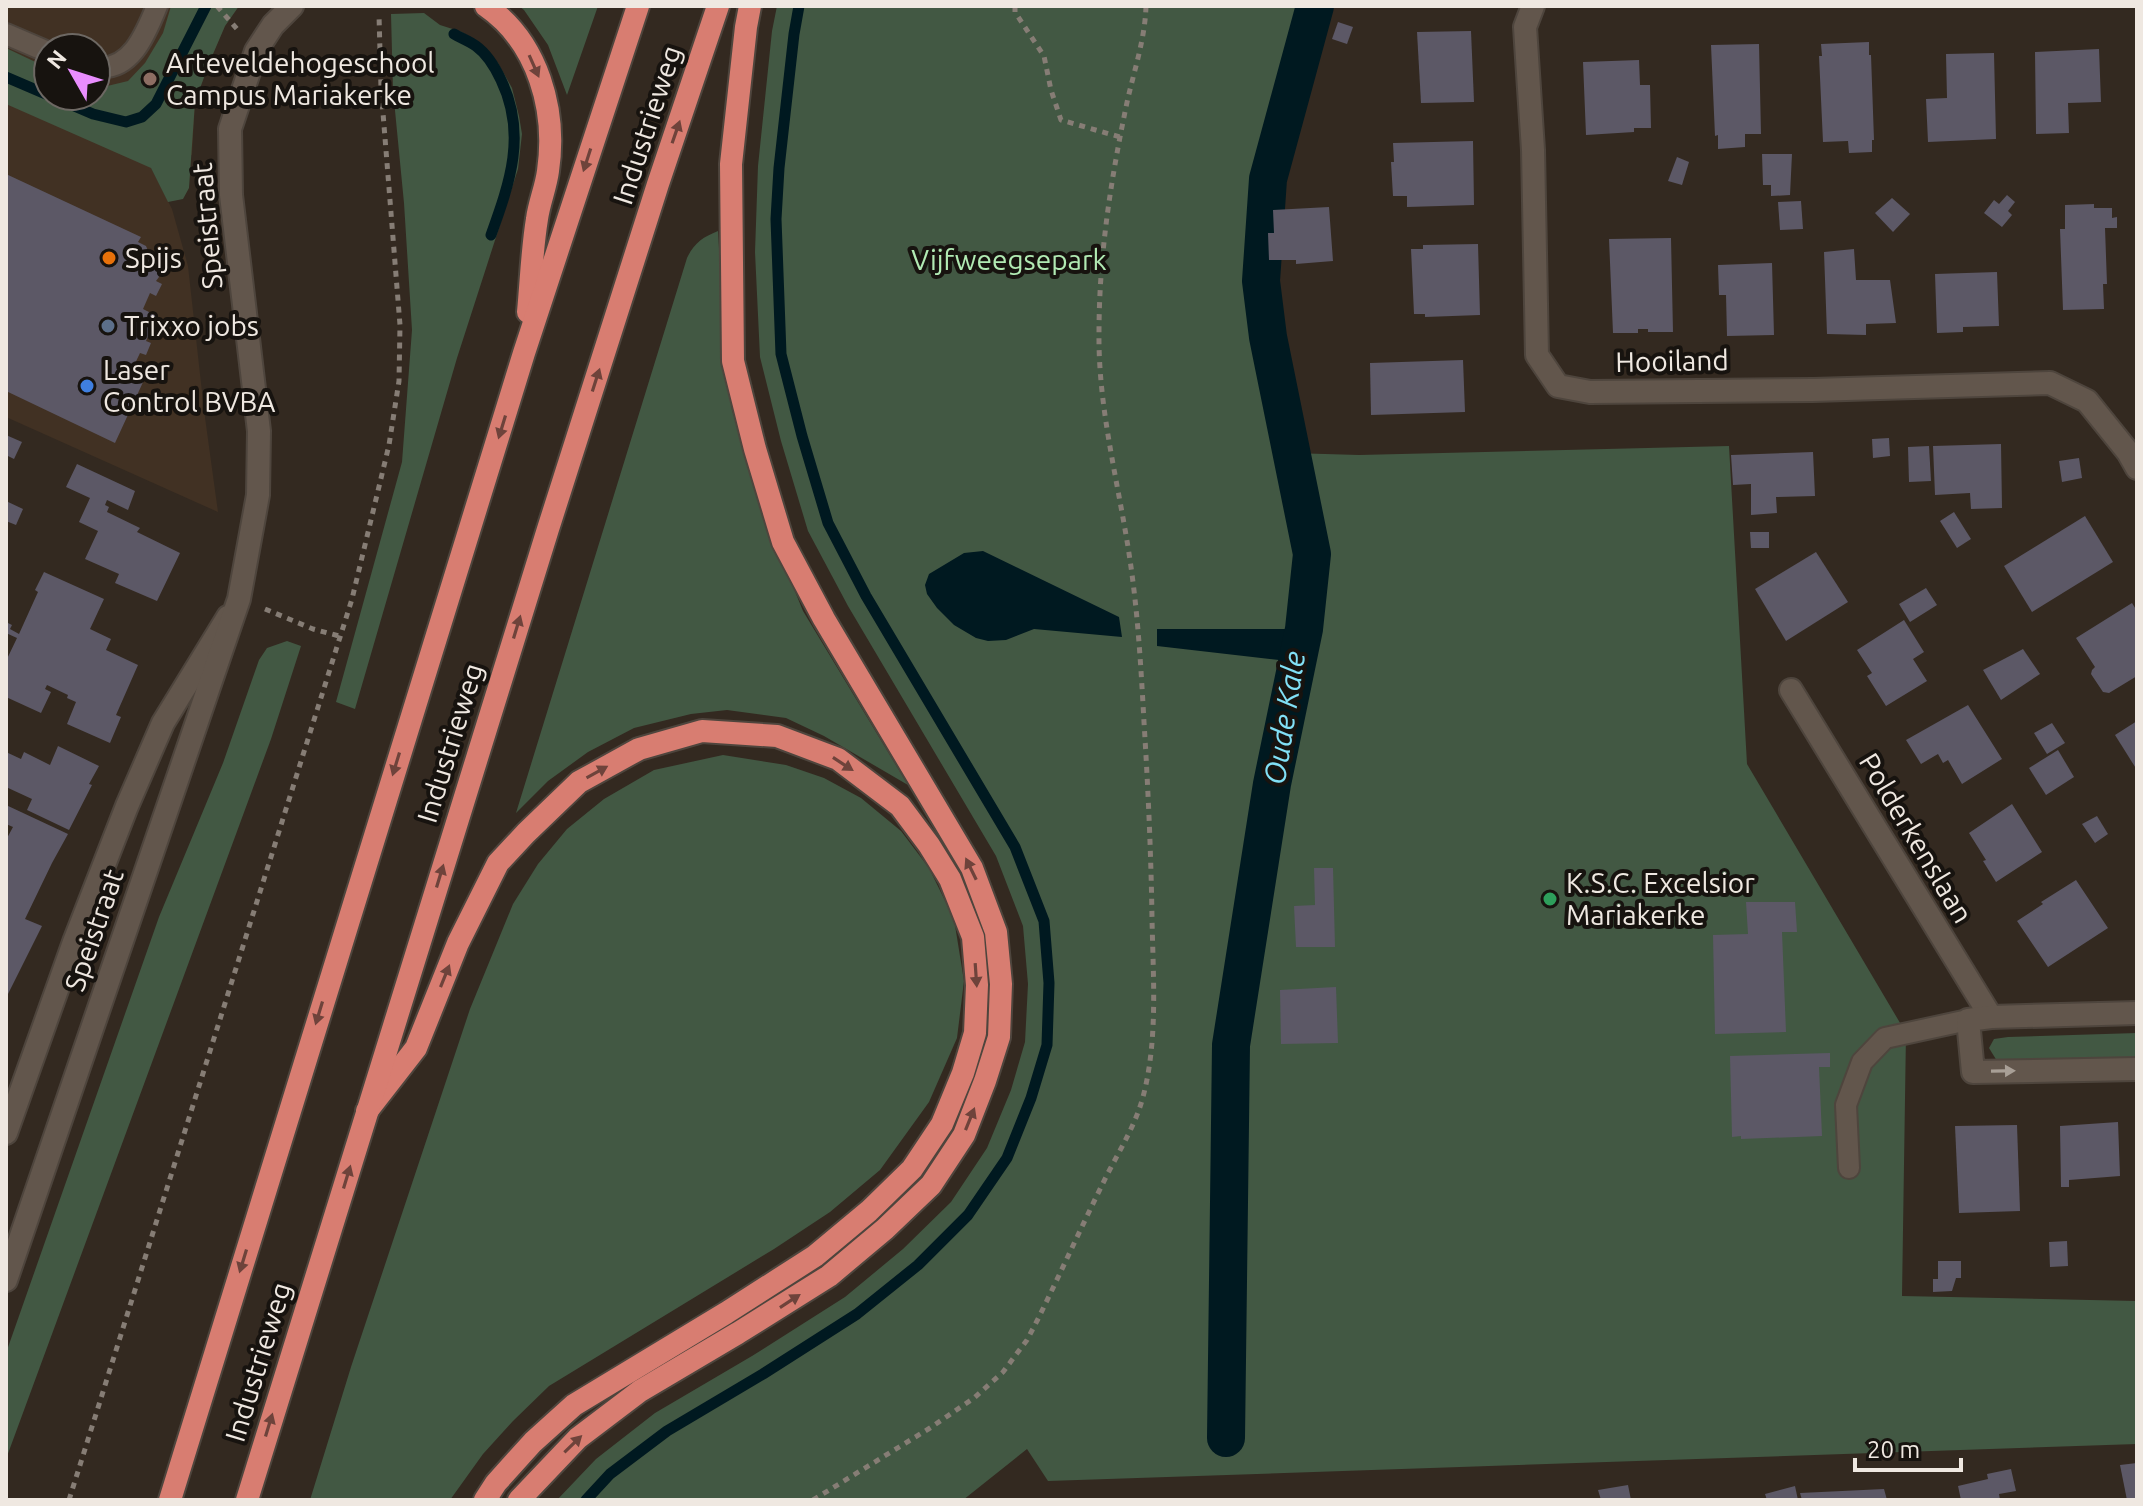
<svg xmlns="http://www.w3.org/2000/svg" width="2143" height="1506" font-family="Ubuntu,sans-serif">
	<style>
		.built { fill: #413123; fill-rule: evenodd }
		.green { fill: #425843 }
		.water { fill: #001920 }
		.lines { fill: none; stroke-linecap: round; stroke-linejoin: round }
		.stream { stroke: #001920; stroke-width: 11 }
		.canal { stroke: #001920; stroke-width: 38 }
		.building { fill: #5c5866 }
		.service-casing { stroke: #4e453d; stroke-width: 24 }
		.minor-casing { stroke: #4e453d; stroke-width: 26 }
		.tertiary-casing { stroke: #4e453d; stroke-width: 26 }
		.trunk-casing { stroke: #4e453d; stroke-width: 26 }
		.path { stroke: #867d75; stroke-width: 5; stroke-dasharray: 6 6; stroke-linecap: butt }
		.service { stroke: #62564c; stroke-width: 20 }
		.minor { stroke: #62564c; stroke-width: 22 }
		.tertiary { stroke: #62564c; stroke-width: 22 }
		.trunk { stroke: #d87d71; stroke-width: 22 }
		.oneway { fill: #6e433b }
		.oneway2 { fill: #a89f96 }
		.education-dot { fill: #8d6e63; stroke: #17130f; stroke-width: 3 }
		.food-dot { fill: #e8710a; stroke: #17130f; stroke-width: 3 }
		.service-dot { fill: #5c6f8a; stroke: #17130f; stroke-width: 3 }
		.shop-dot { fill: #3f7fe0; stroke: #17130f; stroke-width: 3 }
		.leisure-dot { fill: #2e9e5b; stroke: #17130f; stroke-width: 3 }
		.labels { text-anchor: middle; stroke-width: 8; stroke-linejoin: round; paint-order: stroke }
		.poi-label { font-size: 28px; fill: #efe8e1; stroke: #17130f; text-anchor: start }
		.street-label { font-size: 28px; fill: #efe8e1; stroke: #17130f }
		.park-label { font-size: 28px; fill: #b1eab3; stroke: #17130f }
		.water-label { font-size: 30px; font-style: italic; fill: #81e0f6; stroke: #17130f }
	</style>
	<rect width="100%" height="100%" fill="#332920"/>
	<path class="built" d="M6,6h233l-14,20 -15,35 -15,41 -3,53 -41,13 21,41 16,57 16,144 14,102 -212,-95zM48,48h48v48h-48z"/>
	<g class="green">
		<polygon points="171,6 239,6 225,26 210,61 195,102 189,188 183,199 168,202 151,168 6,104 6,48 48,68 48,96 96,96 96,86 103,87 128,81 145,63 163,33"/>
		<polygon points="519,6 598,6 567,95 548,45 524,10"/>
		<polygon points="777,6 1315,6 1268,179 1261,281 1268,337 1291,453 1359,455 1729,446 1747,764 1906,1033 1902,1296 2137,1301 2137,1444 1048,1481 1027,1449 963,1500 557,1500 596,1459 655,1413 752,1356 845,1297 903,1249 951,1202 987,1148 1011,1090 1025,1042 1028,984 1023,926 996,856 848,606 808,531 781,441 760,357 755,252 758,166 772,31"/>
		<polygon points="424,13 440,25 462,32 480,43 498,63 512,88 519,116 522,134 518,169 457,358 355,709 336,702 402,462 412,330 404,203 393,90 391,14"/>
		<path d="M718,231l6,102 8,77 34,110 37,91 105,174 -84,-49 -38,-18 -59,-8 -36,4 -57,14 -46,24 -40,29 -32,32 171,-555c7,-15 16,-21 31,-27z"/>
		<polygon points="287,641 301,646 271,739 6,1459 6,1353 159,917 223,763 259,660 267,648"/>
		<polygon points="723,755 786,765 824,778 861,798 901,831 929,868 954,919 964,981 957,1038 929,1102 880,1170 830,1212 774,1249 549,1386 513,1421 483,1454 450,1500 310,1500 351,1367 470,1009 513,904 538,864 567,829 604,799 654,770"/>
		<polygon points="2137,1033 2137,1057 1997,1061 1989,1048 1994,1039 2008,1037"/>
	</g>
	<g class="water">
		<polygon points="983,551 1119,617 1122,637 1034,629 1006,640 988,641 976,638 954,625 937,608 927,594 925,585 929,574 964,553"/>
		<polygon points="1157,629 1304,629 1297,662 1157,646"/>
	</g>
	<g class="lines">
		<g class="stream">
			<path d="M454,34c7,4 15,7 22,12 11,8 19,21 25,34 26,54 9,102 -10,155"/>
			<polyline points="6,77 48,95"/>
			<polyline points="51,96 93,114 126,122 142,117 156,104 206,6"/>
			<polyline points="586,1500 610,1474 667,1431 763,1374 857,1314 918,1265 968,1215 1007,1158 1031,1098 1047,1045 1049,983 1044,921 1015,847 866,596 828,523 802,436 781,354 776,219 779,168 794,34 799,6"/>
		</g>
		<polyline class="canal" points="1226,1438 1231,1045 1272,784 1304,629 1312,554 1268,337 1261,281 1268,179 1315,6"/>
	</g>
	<g class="building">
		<polygon points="1338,22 1353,27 1347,44 1332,39"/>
		<polygon points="1471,31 1474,102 1421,103 1417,32"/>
		<polygon points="1869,42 1869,55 1871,55 1874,140 1872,140 1872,152 1849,153 1848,141 1823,142 1819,56 1822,56 1821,44"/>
		<polygon points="1759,44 1761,134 1745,134 1745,147 1718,149 1718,135 1715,136 1711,45"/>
		<polygon points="2099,49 2101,102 2068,103 2069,133 2036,134 2035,52"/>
		<polygon points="1994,53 1996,139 1928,142 1926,99 1947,98 1946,54"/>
		<polygon points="1639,60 1640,85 1650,85 1651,128 1634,128 1634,132 1586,135 1583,62"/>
		<polygon points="1473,141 1474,205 1407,207 1407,196 1393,196 1391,162 1394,162 1393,143"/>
		<polygon points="1762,154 1792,154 1790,195 1771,196 1771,185 1763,185"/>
		<polygon points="1677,157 1689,162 1682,185 1668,181"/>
		<polygon points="6,174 141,237 138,242 146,246 159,277 156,281 162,284 156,296 150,293 143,309 157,316 146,341 151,343 146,355 140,353 130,374 144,380 115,443 6,391"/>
		<polygon points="2007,195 2015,202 2008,211 2012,215 2002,227 1984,213 1994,200 1999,204"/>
		<polygon points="1892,198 1910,214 1893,232 1875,213"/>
		<polygon points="1801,201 1803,229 1780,230 1778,202"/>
		<polygon points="2094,204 2094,208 2112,208 2112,218 2117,217 2117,228 2105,228 2107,284 2103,284 2104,309 2063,310 2060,229 2065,229 2065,205"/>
		<polygon points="1329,207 1333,261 1296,264 1296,260 1269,260 1268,233 1274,233 1273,210"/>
		<polygon points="1671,238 1673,332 1648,332 1648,329 1638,329 1638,333 1613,333 1609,239"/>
		<polygon points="1478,244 1480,315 1425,317 1425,314 1414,314 1411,249 1423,249 1423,245"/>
		<polygon points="1854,249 1856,280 1890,280 1896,323 1866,324 1866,335 1827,334 1824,252"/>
		<polygon points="1772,263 1774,335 1727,336 1726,295 1719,295 1718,265"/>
		<polygon points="1997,272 1999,326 1963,327 1963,332 1937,333 1935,274"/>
		<polygon points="1463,360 1465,412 1371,415 1370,363"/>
		<polygon points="6,435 22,442 14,459 6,455"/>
		<polygon points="1889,438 1890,456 1873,458 1872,439"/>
		<polygon points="2001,444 2002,508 1971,509 1970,493 1935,495 1933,446"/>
		<polygon points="1929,446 1931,481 1909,482 1908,447"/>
		<polygon points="1813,452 1815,496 1776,497 1777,513 1751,515 1751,484 1733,485 1731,455"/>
		<polygon points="2079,458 2082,478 2062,482 2059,461"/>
		<polygon points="77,464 135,491 128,510 107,500 105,505 109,507 107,512 140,528 137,532 180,553 157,601 115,583 119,574 85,559 98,531 79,522 90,498 66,487"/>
		<polygon points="6,501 23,509 16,525 6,521"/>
		<polygon points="1954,512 1971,539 1957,548 1940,521"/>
		<polygon points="2085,516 2113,562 2032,612 2004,566"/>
		<polygon points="1750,532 1769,532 1769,548 1751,548"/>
		<polygon points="1816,552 1848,602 1786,641 1755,589"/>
		<polygon points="44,572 104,599 90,629 111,639 106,650 138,665 116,715 121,717 110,743 67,724 76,702 67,698 68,695 47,685 45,689 51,692 41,713 6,697 6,661 17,638 6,633 6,622 12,625 10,629 19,634 38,592 35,590"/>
		<polygon points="1926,588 1937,605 1910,622 1899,604"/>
		<polygon points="2132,603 2137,611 2137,676 2109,693 2103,692 2091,674 2092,670 2095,667 2076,638"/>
		<polygon points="1904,620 1924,652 1913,659 1927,681 1886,706 1867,676 1872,673 1857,650"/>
		<polygon points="2023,649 2040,674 2001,700 1983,670"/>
		<polygon points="1968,705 2002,759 1962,784 1948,760 1943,763 1938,754 1921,764 1906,740"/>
		<polygon points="2137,721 2137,770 2115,735"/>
		<polygon points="2052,723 2065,743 2047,754 2034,733"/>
		<polygon points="58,746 99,766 89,784 92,785 69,830 27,810 32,799 6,787 6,752 21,759 24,752 50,765"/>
		<polygon points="2058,750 2074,777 2046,795 2029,768"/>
		<polygon points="2012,804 2042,852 1996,882 1983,861 1986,860 1969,833"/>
		<polygon points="6,805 68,834 52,863 25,919 42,926 6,998 6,840 13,827 6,824"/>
		<polygon points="2097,816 2108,834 2095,843 2082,824"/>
		<polygon points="1314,868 1333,868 1335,947 1296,947 1294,906 1315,905"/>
		<polygon points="2076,880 2108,928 2048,967 2017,921 2043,904 2041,902"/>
		<polygon points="1746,902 1795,902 1797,932 1782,932 1786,1032 1715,1034 1713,935 1748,934"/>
		<polygon points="1336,987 1338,1043 1281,1044 1280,990"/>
		<polygon points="1830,1053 1830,1067 1819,1067 1822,1136 1741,1139 1741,1136 1732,1137 1730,1056"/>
		<polygon points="2118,1122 2120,1176 2069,1180 2069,1187 2061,1187 2060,1126"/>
		<polygon points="2017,1125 2020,1211 1959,1213 1955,1126"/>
		<polygon points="2067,1241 2068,1266 2050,1267 2049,1242"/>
		<polygon points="1938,1261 1961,1261 1961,1278 1956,1278 1952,1291 1933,1292 1933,1279 1938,1279"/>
		<polygon points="2137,1463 2137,1500 2127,1500 2120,1465"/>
		<polygon points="2011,1469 2016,1491 1999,1494 2000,1500 1961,1500 1958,1486 1988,1479 1987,1474"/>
		<polygon points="1628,1485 1631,1500 1601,1500 1598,1490"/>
		<polygon points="1795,1486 1798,1500 1767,1500 1765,1494"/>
		<polygon points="1884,1489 1887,1500 1802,1500 1800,1493"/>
	</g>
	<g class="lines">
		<g class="service-casing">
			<g id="service">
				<polyline points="6,34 48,52"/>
				<path d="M96,67c35,5 50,-34 61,-61"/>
				<polyline points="1849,1168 1846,1105 1862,1062 1885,1038 1968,1020"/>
			</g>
		</g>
		<g class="minor-casing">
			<g id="minor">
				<polyline points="1533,6 1525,27 1533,150 1537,355 1558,386 1590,392 1813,390 2050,383 2087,401 2128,452 2137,468"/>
				<polyline points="1791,690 1991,1017"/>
				<polyline points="2137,1013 1991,1017 1968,1020 1973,1072 2137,1069"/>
				<polyline points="6,1133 74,942 127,806 163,723 228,617"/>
			</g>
		</g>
		<g class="tertiary-casing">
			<polyline id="tertiary" points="6,1280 239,599 258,495 259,431 231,195 230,129 256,51 273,25 292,6"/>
		</g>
		<g class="trunk-casing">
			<g id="trunk">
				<path d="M486,6c52,36 71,104 62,165 -2,16 -9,32 -11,48 -5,30 -6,62 -9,93"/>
				<polyline points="367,1111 416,1048 458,943 498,863 526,833 579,782 639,749 702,731 777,736 838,759 900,806 929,845 950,879 973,937 977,985 975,1033 963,1073 942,1124 912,1169 869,1211 815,1256 726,1313 574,1405 533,1442 496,1483 485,1500"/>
				<polyline points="170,1500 524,353 638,6"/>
				<polyline points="247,1500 548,529 658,184 718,6"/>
				<polyline points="519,1500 578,1438 640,1391 738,1333 829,1276 885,1229 931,1185 964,1135 985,1081 999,1037 1001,984 996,932 972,868 824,619 783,542 755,449 733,361 731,164 746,27 750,6"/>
			</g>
		</g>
		<g class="path">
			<polyline points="217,6 237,29"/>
			<polyline points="1015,6 1015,12 1044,56 1051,90 1061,120 1120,137"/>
			<polyline points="265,609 313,629 339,636"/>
			<polyline points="69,1500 352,599 389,445 399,381 400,325 381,88 379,15"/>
			<path d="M813,1500l117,-72 44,-30 29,-26 24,-32 11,-21c24,-49 46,-98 70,-146 14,-27 29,-51 36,-80 14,-56 9,-118 8,-175 -1,-66 -4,-131 -8,-196 -3,-54 -6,-108 -14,-162 -11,-75 -32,-151 -31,-227 0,-75 11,-148 26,-221 7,-36 20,-70 21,-106"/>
		</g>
		<use href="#service" class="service"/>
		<use href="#minor" class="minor"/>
		<use href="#tertiary" class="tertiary"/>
		<use href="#trunk" class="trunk"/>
	</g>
	<defs><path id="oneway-solid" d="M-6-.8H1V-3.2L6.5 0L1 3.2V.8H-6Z" transform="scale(2)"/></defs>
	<g class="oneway">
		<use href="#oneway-solid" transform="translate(534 66) rotate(66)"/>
		<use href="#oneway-solid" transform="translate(676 132) rotate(-71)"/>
		<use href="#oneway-solid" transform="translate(587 160) rotate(108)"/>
		<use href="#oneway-solid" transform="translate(596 380) rotate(-72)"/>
		<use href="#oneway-solid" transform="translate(502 427) rotate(107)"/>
		<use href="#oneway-solid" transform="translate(517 627) rotate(-73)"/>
		<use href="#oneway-solid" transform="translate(396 764) rotate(107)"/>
		<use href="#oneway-solid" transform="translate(843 764) rotate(33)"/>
		<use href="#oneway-solid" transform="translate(597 772) rotate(-29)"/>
		<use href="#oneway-solid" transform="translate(971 869) rotate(-116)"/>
		<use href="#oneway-solid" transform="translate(440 876) rotate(-73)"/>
		<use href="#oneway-solid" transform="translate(976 975) rotate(86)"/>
		<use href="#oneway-solid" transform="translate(445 976) rotate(-68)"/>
		<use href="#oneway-solid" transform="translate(319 1013) rotate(107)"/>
		<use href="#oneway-solid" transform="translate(970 1119) rotate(-68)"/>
		<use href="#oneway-solid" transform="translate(347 1177) rotate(-73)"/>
		<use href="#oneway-solid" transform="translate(243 1261) rotate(107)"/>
		<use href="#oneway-solid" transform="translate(790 1301) rotate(-33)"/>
		<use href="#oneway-solid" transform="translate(269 1425) rotate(-73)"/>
		<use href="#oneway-solid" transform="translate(573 1444) rotate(-44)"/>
	</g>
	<use class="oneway2" href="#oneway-solid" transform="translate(2003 1071) rotate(-1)"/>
	<circle class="education-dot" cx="150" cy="79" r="8"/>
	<circle class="food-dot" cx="109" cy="258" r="8"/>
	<circle class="service-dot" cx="108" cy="326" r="8"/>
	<circle class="shop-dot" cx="87" cy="386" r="8"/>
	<circle class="leisure-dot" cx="1550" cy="899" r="8"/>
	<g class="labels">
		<g class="poi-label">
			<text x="166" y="73">Arteveldehogeschool<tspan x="166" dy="32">Campus Mariakerke</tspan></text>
			<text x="125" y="268">Spijs</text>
			<text x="124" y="336">Trixxo jobs</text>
			<text x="103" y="380">Laser<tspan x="103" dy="32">Control BVBA</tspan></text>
			<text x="1566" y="893">K.S.C. Excelsior<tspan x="1566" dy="32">Mariakerke</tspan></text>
		</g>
		<g class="street-label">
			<text transform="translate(647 125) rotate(-72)" y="10">Industrieweg</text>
			<text transform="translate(207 226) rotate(-95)" y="10">Speistraat</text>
			<text transform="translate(1672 361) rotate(-1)" y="10">Hooiland</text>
			<text transform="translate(450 743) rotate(-73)" y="10">Industrieweg</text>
			<text transform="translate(1916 838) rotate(59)" y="10">Polderkenslaan</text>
			<text transform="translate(94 930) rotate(-71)" y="10">Speistraat</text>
			<text transform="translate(258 1362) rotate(-73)" y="10">Industrieweg</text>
		</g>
		<g class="park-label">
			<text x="1009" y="270">Vijfweegsepark</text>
		</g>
		<g class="water-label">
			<text transform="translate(1285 718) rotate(-81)" y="10">Oude Kale</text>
		</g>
	</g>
	<rect width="2143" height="1506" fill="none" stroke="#efe8e1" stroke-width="16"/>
	<g transform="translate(72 72) rotate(309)"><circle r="38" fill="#17130f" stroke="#6d6863" stroke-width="2"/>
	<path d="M0-6L14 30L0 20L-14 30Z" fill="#e98dfe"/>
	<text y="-12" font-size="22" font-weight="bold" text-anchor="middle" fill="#efe8e1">N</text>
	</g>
	<path d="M1855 1458v12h106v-12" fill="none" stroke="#efe8e1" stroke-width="4"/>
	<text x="1867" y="1458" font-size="24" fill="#efe8e1" stroke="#17130f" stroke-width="6" paint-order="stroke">20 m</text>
</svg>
